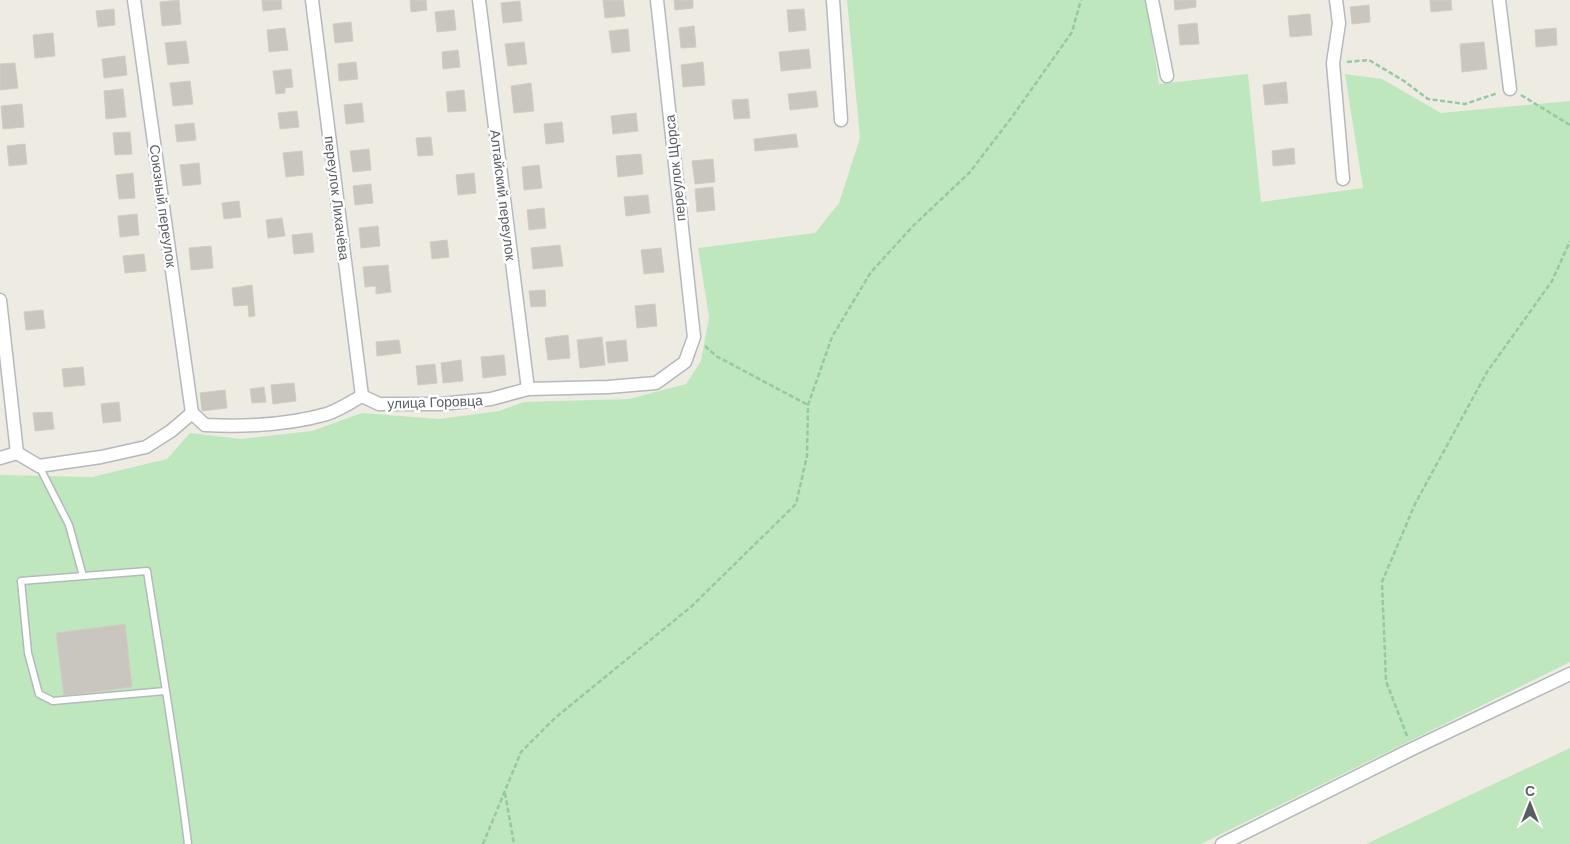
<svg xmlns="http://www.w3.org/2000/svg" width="1570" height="844" font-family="Helvetica,sans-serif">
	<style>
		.green { fill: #bfe7bd }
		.building { fill: #c9c6bf; stroke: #d3cdc0 }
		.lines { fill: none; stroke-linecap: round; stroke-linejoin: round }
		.lane-casing { stroke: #b5b9bd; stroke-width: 9 }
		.street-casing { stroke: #b5b9bd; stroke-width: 15 }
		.path { stroke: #96c9a3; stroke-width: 2.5; stroke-dasharray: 5 2.5; stroke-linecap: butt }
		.lane { stroke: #fff; stroke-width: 6 }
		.street { stroke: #fff; stroke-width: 12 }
		.labels { text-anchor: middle; stroke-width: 5; stroke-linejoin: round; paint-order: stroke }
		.street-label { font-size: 14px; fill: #5b5f64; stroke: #fff }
	</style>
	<rect width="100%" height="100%" fill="#eeebe2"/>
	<g class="green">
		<polygon points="847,0 1146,0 1159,84 1248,74 1261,202 1363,188 1345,74 1382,79 1441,113 1570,101 1570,662 1201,844 0,844 0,475 92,477 167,459 190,433 241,439 312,431 362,413 439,419 499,411 524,402 629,399 686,384 701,361 709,317 698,248 815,233 839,203 860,138"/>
		<polygon points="1570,748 1570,844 1366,844"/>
	</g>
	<g class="building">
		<polygon points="179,0 181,24 162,26 160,2"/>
		<polygon points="262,0 281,0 282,9 263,11"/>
		<polygon points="410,0 426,0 427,10 411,12"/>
		<polygon points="603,0 623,0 625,16 605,18"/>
		<polygon points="674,0 693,0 693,8 675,10"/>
		<polygon points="1174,0 1196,0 1196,7 1175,10"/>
		<polygon points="1430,0 1451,0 1452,10 1431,12"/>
		<polygon points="520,1 522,21 503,23 501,3"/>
		<polygon points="1369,5 1370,22 1352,24 1350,7"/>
		<polygon points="114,9 115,25 98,27 96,11"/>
		<polygon points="804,9 806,30 789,32 787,10"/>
		<polygon points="454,10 456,30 437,32 435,12"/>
		<polygon points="1310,14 1312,35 1290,37 1288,16"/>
		<polygon points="351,22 353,41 335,43 333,24"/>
		<polygon points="1197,23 1199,44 1180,45 1178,25"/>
		<polygon points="694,26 696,47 681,48 679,28"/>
		<polygon points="285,28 288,50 269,52 267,30"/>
		<polygon points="1556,28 1557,45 1536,47 1535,30"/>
		<polygon points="628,29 630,51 612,53 609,31"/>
		<polygon points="53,33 55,56 35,58 33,35"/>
		<polygon points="186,41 189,63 168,65 165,43"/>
		<polygon points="524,42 527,64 508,66 505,44"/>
		<polygon points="1484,42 1487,69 1462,72 1460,44"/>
		<polygon points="809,49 811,68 781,71 779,52"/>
		<polygon points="458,50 460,67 443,69 442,52"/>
		<polygon points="125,56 127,75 104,78 102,59"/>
		<polygon points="356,62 358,79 339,81 338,64"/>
		<polygon points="703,62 705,85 683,87 681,65"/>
		<polygon points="15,63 18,88 0,90 0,64"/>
		<polygon points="291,69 293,87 285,88 285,93 276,94 273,71"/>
		<polygon points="190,81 193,104 173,106 170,83"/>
		<polygon points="1286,82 1288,103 1265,105 1263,85"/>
		<polygon points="531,83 534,111 514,113 511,86"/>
		<polygon points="123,89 126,117 106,119 104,91"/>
		<polygon points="464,90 466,111 448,112 446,92"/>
		<polygon points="816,91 818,107 790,110 788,94"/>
		<polygon points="748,99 750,118 734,119 732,100"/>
		<polygon points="362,103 364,122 346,124 344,105"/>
		<polygon points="22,104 24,127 3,129 1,106"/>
		<polygon points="297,111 299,127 280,129 278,113"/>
		<polygon points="636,113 638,131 613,134 611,116"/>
		<polygon points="562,122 564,142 546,144 544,124"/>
		<polygon points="194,123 196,140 177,142 175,125"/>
		<polygon points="130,132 132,154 115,155 113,133"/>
		<polygon points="796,134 798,147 755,151 754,139"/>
		<polygon points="431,137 433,155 418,156 416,138"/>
		<polygon points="25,144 27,164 9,166 7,146"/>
		<polygon points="1294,148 1295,164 1273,166 1272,151"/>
		<polygon points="369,149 371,170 353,172 350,151"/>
		<polygon points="302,151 304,175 286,177 283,153"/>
		<polygon points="641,154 643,174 618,177 616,156"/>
		<polygon points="713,159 715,182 695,184 692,161"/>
		<polygon points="199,163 201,184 183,186 180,165"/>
		<polygon points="539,165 542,188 524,190 522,167"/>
		<polygon points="133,173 135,198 119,199 116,175"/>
		<polygon points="474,173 476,193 458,195 456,175"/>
		<polygon points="371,184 373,203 355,205 353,186"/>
		<polygon points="713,187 715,210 697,212 695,189"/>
		<polygon points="648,195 650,213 626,216 624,197"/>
		<polygon points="239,201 241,217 224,219 222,203"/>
		<polygon points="544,208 546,228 529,230 527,210"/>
		<polygon points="137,214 139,235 120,237 118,216"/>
		<polygon points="282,218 285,236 268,238 266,220"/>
		<polygon points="378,226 380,246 361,248 359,228"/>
		<polygon points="312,233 314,252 294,254 292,235"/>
		<polygon points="447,240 449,257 432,259 430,242"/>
		<polygon points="560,245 563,266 533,269 531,248"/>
		<polygon points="211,246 213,268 191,270 189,248"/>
		<polygon points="661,248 664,272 644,274 641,250"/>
		<polygon points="144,254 146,271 125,273 123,256"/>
		<polygon points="388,265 391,292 376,294 376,286 365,287 363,267"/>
		<polygon points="252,285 255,316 249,317 248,305 234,306 232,288"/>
		<polygon points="545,290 546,306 531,307 529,291"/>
		<polygon points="655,304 657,326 637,328 635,306"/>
		<polygon points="43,310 45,328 26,330 24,312"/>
		<polygon points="568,335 570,358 548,360 545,338"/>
		<polygon points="602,337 605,365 580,368 577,340"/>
		<polygon points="399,340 401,353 377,356 376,342"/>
		<polygon points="626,340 628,361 608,363 606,342"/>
		<polygon points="504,355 506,375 483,378 481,357"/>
		<polygon points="461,360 463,381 443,383 441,363"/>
		<polygon points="435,364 437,383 418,385 416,366"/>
		<polygon points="83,367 85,385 64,387 62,369"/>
		<polygon points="294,383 296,401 273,404 271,385"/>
		<polygon points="264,387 266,402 252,403 250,389"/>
		<polygon points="225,390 227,408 202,411 200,393"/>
		<polygon points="119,402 121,421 103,423 101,404"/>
		<polygon points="52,412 54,429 35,431 33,413"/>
		<polygon points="125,624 132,687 64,696 56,633"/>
	</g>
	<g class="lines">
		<g class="lane-casing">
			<g id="lane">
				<polyline points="39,466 69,525 83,576"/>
				<path d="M165,691l-112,10 -14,-7 -11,-41 -7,-72 126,-10c14,91 30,182 41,273"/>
			</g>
		</g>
		<g class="street-casing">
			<g id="street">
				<polyline points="134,0 192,413"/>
				<polyline points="312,0 362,396"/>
				<polyline points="479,0 528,389"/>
				<polyline points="833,0 841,120"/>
				<polyline points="1152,0 1167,76"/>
				<polyline points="1336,0 1339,23 1333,63 1343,179"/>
				<polyline points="1499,0 1510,89"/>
				<polyline points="0,300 17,453"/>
				<path d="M0,458l17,-5 22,13 62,-9 45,-10 25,-16 21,-18 13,12c41,2 83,0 122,-11 12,-4 24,-12 35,-18l17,8h61l51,-5 37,-10 80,-2 48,-4 29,-21 9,-25 -37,-337"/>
				<polyline points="1222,844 1412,749 1570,674"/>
			</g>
		</g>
		<g class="path">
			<polyline points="1347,62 1369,60 1404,81 1428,99 1465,104 1498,93"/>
			<polyline points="1521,95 1570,125"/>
			<polyline points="705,346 716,356 808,405"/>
			<polyline points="1407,736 1386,681 1382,582 1415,504 1487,372 1552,281 1570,241"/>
			<polyline points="505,793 514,844"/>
			<polyline points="483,844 521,752 555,718 692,606 796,504 807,456 808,405 832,337 871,272 913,226 970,172 1012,117 1072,32 1081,0"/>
		</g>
		<use href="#lane" class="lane"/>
		<use href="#street" class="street"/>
	</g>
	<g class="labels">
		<g class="street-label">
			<text transform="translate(675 168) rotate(-96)" y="5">переулок Щорса</text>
			<text transform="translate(503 195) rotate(83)" y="5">Алтайский переулок</text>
			<text transform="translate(337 198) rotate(83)" y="5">переулок Лихачёва</text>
			<text transform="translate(163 206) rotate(82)" y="5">Союзный переулок</text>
			<text transform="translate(435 402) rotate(-2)" y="5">улица Горовца</text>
		</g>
	</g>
	<g transform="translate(1530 804)" stroke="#ffffff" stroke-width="4" paint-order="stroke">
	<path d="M0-4L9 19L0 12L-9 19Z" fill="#5b5f64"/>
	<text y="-8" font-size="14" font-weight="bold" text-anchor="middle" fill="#5b5f64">С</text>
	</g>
</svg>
